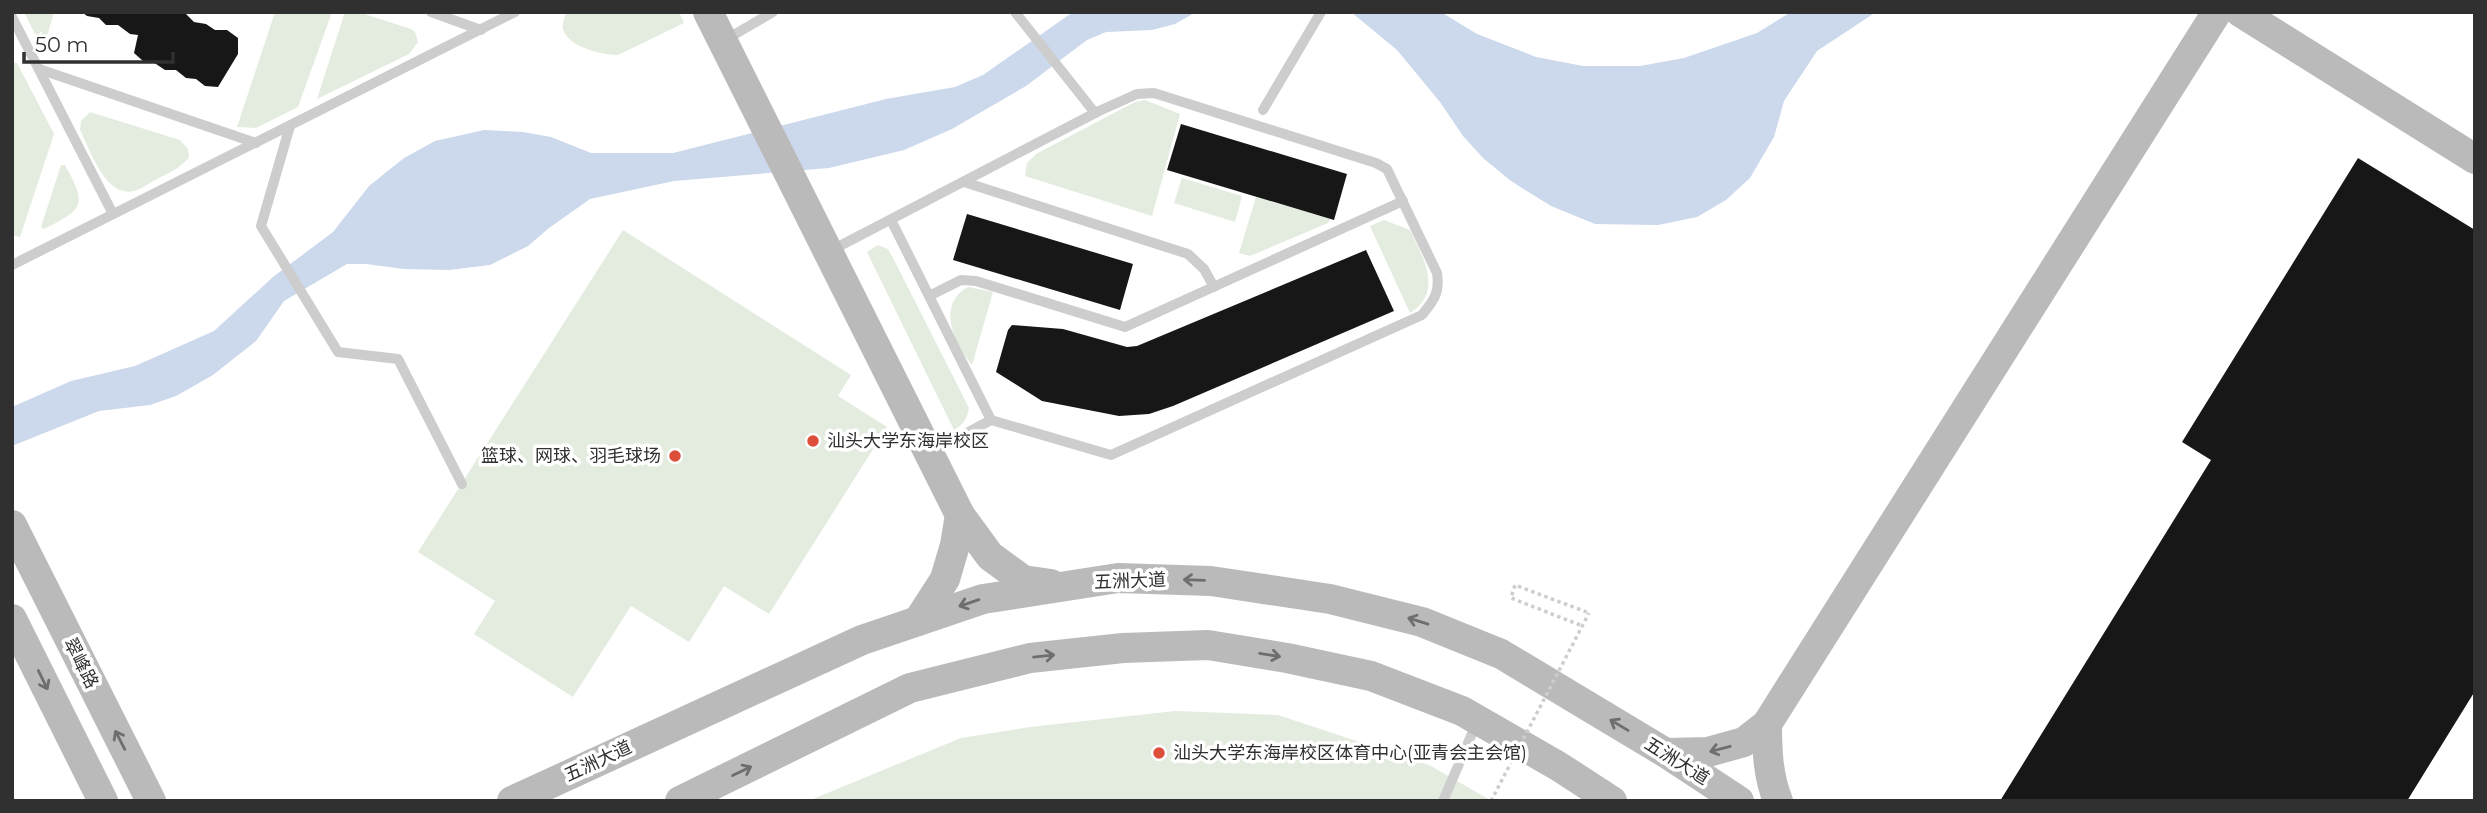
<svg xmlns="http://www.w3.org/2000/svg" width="2487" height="813" font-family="Montserrat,'Noto Sans SC',sans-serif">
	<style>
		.green { fill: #e3ecde }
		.water { fill: #ccd8eb }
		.building { fill: #171717 }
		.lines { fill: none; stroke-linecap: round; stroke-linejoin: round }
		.path { stroke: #cdcdcd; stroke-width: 3.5; stroke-dasharray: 3.5 3.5; stroke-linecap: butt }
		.lane { stroke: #cdcdcd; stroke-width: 10 }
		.secondary { stroke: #bababa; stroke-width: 30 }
		.path-bridge { stroke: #cdcdcd; stroke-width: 3.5; stroke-dasharray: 3.5 3.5; stroke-linecap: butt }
		.oneway { stroke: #6e6e6e }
		.poi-dot { fill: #dd4f3b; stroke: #fff; stroke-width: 2.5 }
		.labels { text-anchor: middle; stroke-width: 7; stroke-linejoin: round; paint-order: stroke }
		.poi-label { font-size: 18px; fill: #303030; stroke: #fff; text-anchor: start }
		.street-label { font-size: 18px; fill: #303030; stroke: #fff }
	</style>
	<rect width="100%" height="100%" fill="#fff"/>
	<g class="green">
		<polygon points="24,12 54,12 43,50"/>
		<polygon points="275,12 332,12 298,107 256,128 237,127"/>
		<polygon points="345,12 358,12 411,29 415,32 418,42 409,54 317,99"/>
		<path d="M566,12h113l5,11 -66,32c-16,0 -50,-8 -55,-26 -1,-5 2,-12 3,-17z"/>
		<polygon points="12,62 17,63 54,134 20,237 12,235"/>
		<polygon points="1145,100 1180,114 1152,216 1025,176 1027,163 1036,154 1135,102"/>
		<path d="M90,112l90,28 8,9 1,8c-9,12 -23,17 -36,24 -6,4 -12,8 -19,10 -29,7 -44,-42 -54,-61l1,-9z"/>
		<path d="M61,165h4c22,40 19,44 -21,64l-3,-2z"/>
		<polygon points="1182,178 1242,196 1235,222 1174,203"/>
		<polygon points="1256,197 1330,219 1330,220 1328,223 1250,256 1239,253"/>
		<path d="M1384,220l26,10c13,27 34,62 0,83l-40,-87z"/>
		<polygon points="623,230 851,375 838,396 887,427 769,614 724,586 689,642 631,606 573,697 474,634 495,601 418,552"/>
		<path d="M878,245l10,4 6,11 75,148c-2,11 -6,17 -15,22l-87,-178z"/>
		<path d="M968,287l25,5 -21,73c-18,-22 -36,-60 -4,-78z"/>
		<polygon points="1175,711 1278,715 1429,765 1492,801 808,801 961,738 1030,727"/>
	</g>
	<g class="water">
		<polygon points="1073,12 1196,12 1175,24 1152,30 1106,32 1087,40 1026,86 952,129 904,150 829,168 674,181 590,199 549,228 528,246 490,265 449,270 404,269 366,264 347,264 284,301 256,341 213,375 176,396 150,405 99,411 12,446 12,407 71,381 135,366 214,331 273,277 333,232 369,186 404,158 435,141 484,130 523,132 551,137 591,153 673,153 886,99 955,87 983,75"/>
		<polygon points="1351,12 1441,12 1477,34 1536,57 1583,66 1640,66 1684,58 1757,33 1791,12 1876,12 1817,51 1784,101 1774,137 1750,178 1726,200 1697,217 1658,225 1595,224 1551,206 1511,181 1483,158 1463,136 1440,102 1397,50"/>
	</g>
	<g class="building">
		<polygon points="82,12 186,14 194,22 206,24 215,30 227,30 238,38 238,54 218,87 205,86 196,79 186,78 176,70 165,70 153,62 143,61 134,53 138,35 130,34 118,25 106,25 99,18 87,16"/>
		<polygon points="1181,124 1347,174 1334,220 1167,170"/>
		<polygon points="2358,158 2475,230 2475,691 2407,801 2000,801 2211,460 2182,442"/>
		<polygon points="967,214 1133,264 1120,310 953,260"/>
		<polygon points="1366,250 1394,311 1173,406 1149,414 1119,416 1042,401 996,372 1008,330 1012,325 1063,329 1127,347 1137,346"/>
	</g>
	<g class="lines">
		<g class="path">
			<polyline points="1580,625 1511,598 1515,585 1589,613"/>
			<polyline points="1474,801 1475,799"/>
		</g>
		<g class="lane">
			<polyline points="431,12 481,30"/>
			<polyline points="1015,12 1095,113"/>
			<polyline points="12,17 113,214"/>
			<polyline points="725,40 773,12"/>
			<polyline points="39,69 256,143"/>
			<polyline points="1263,110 1321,12"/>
			<polyline points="290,126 261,226 338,352 398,359 462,484"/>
			<polyline points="964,182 1188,254 1204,269 1214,287"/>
			<polyline points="891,220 991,420"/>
			<path d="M830,251l269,-140 38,-17 17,-1 222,70 11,6 50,104c3,20 -3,27 -15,42l-311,140 -120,-35 -59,32"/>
			<polyline points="12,265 515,12"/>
			<polyline points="929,296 961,280 976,281 1125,327 1403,201"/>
			<polyline points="1443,801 1477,722"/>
		</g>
		<g class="secondary">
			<polyline points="708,12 960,515 990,556 1023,580 1051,584"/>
			<polyline points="2240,12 2475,159"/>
			<polyline points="12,525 151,801"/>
			<polyline points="12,619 103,801"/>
			<polyline points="918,621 945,579 955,545 960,515"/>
			<path d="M1767,724c0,27 1,52 11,77"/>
			<polyline points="1666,753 1708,752 1744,742 1767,724 2217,12"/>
			<polyline points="512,801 862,640 983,599 1118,578 1211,581 1330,599 1422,622 1501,654 1666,753 1739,801"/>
			<polyline points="680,801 910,688 1030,658 1123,648 1208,645 1287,658 1371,676 1462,711 1558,766 1612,801"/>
		</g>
		<polyline class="path-bridge" points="1491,801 1589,613"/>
	</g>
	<defs><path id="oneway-shaft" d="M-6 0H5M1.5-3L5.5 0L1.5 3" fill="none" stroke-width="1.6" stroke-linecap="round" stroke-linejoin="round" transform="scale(1.75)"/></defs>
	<g class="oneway">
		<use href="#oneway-shaft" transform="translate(1194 580) rotate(-178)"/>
		<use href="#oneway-shaft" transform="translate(969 603) rotate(161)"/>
		<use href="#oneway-shaft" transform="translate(1418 621) rotate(-163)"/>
		<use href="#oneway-shaft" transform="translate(1270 655) rotate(9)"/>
		<use href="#oneway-shaft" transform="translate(1044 656) rotate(-6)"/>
		<use href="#oneway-shaft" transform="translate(43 680) rotate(64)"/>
		<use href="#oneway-shaft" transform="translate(1619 725) rotate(-149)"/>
		<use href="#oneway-shaft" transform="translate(120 740) rotate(-117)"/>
		<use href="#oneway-shaft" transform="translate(1720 749) rotate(165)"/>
		<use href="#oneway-shaft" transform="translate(742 771) rotate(-26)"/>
	</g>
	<g class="poi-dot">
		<circle cx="813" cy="441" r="7"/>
		<circle cx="675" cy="456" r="7"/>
		<circle cx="1159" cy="753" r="7"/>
	</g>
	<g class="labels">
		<g class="poi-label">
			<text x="827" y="447">汕头大学东海岸校区</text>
			<text x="661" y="462" text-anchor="end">篮球、网球、羽毛球场</text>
			<text x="1173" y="759">汕头大学东海岸校区体育中心(亚青会主会馆)</text>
		</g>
		<g class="street-label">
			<text transform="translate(1130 581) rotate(-2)" y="6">五洲大道</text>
			<text transform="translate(81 663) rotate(63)" y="6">翠峰路</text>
			<text transform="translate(598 761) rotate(-25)" y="6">五洲大道</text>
			<text transform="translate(1677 761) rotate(32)" y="6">五洲大道</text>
		</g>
	</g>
	<rect width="2487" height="813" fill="none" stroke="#303030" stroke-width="28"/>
	<path d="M24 52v10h149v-10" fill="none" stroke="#303030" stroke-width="3.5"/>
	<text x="35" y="52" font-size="21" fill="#303030" stroke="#ffffff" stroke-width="5" paint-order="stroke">50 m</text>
</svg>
